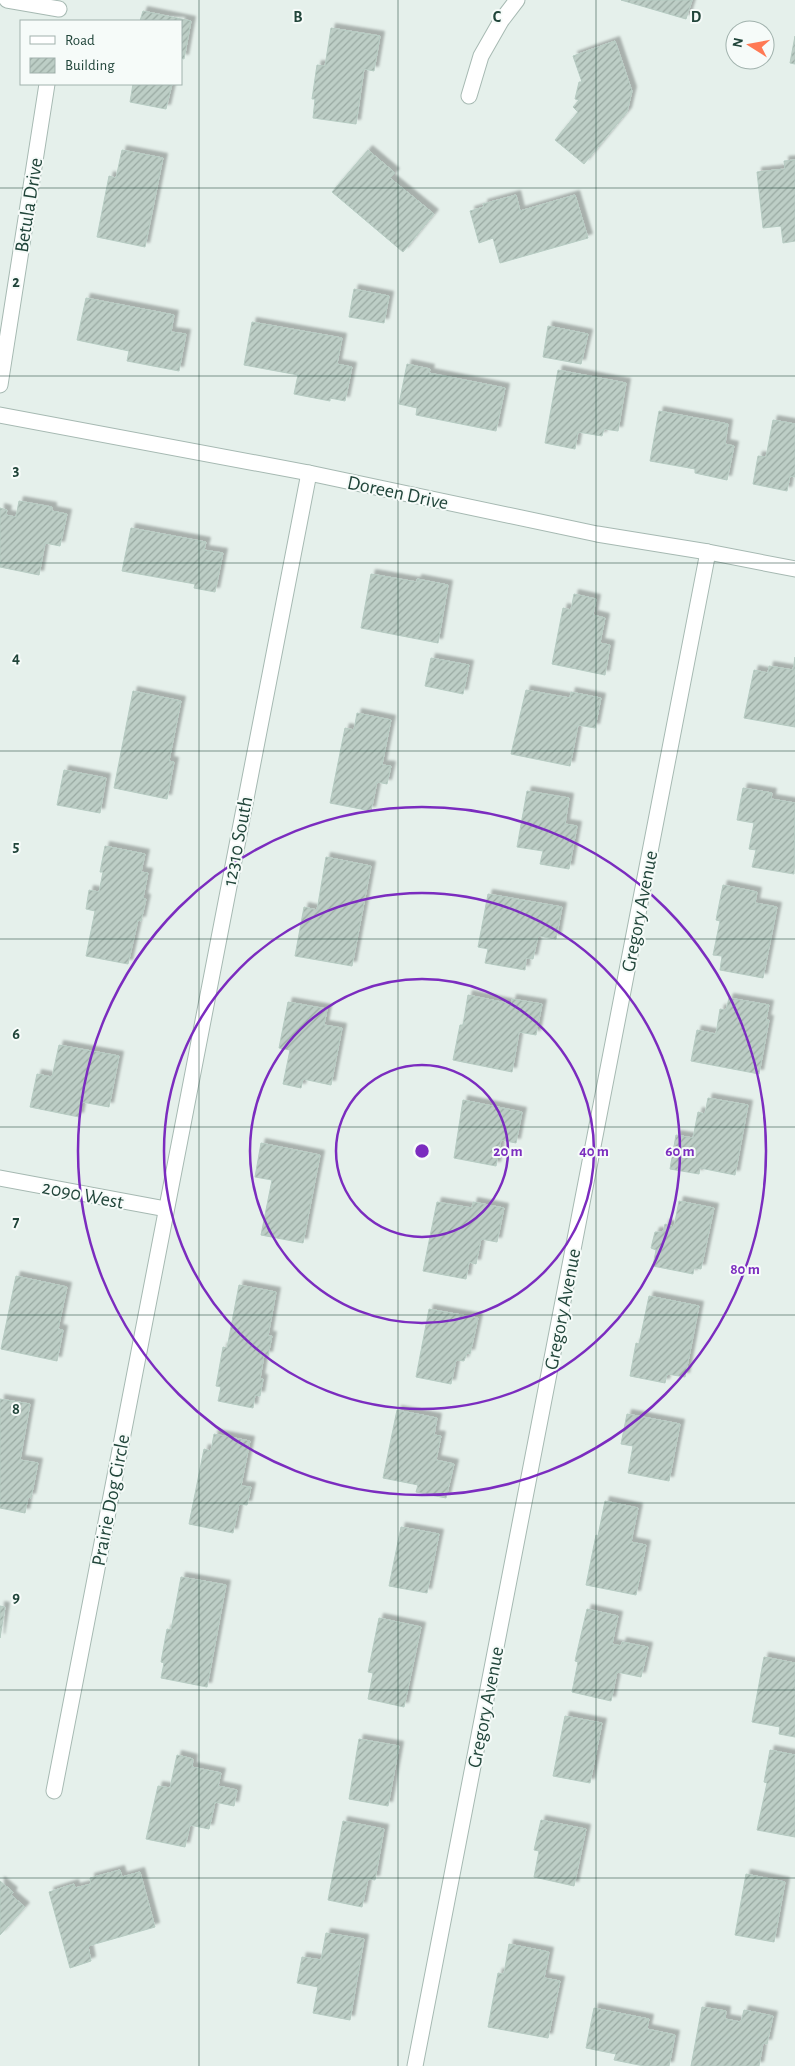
<svg xmlns="http://www.w3.org/2000/svg" width="795" height="2066" font-family="'Alegreya Sans',sans-serif">
	<style>
		.building { fill: url(#building-hatch); stroke: #b6cbc2; filter: url(#shadow) }
		.lines { fill: none; stroke-linecap: round; stroke-linejoin: round }
		.street-casing { stroke: #a6b9b2; stroke-width: 17 }
		.street { stroke: #fff; stroke-width: 15 }
		.grid { fill: none; stroke: #21453a; stroke-width: 1; stroke-opacity: 0.55 }
		.ring { fill: none; stroke: #7b2cbf; stroke-width: 2.5 }
		.labels { text-anchor: middle; stroke-width: 4; stroke-linejoin: round; paint-order: stroke }
		.street-label { font-size: 20px; fill: #21453a; stroke: #f6fbf9 }
		.grid-label { font-size: 16px; text-anchor: middle; font-weight: bold; fill: #21453a; stroke: #f6fbf9; stroke-width: 4; stroke-linejoin: round; paint-order: stroke }
		.centre { fill: #7b2cbf; stroke: #f6fbf9; stroke-width: 2.5 }
		.ring-label { font-size: 15px; text-anchor: middle; font-weight: bold; fill: #7b2cbf; stroke: #f6fbf9; stroke-width: 4; stroke-linejoin: round; paint-order: stroke }
	</style>
	<defs>
		<pattern id="building-hatch" width="6" height="6" patternUnits="userSpaceOnUse" patternTransform="scale(1.25)"><rect width="6" height="6" fill="#bdcec6"/><path d="M-1 1l2-2M0 6l6-6M5 7l2-2" fill="none" stroke="#99a9a2"/></pattern>
		<filter id="shadow"><feDropShadow dx="4.5" dy="-4.5" stdDeviation="1" flood-color="#0004"/></filter>
	</defs>
	<rect width="100%" height="100%" fill="#e5f0eb"/>
	<g class="building">
		<polygon points="621,0 692,0 686,19"/>
		<polygon points="143,11 191,21 184,59 181,58 181,21 140,21"/>
		<polygon points="331,28 380,36 374,71 364,69 356,124 313,118 315,99 312,99 317,65 325,66"/>
		<polygon points="795,36 795,64 790,63"/>
		<polygon points="615,41 632,91 627,112 584,164 555,140 578,112 573,107 579,100 575,99 579,82 582,82 573,56"/>
		<polygon points="133,84 172,84 166,109 130,102"/>
		<polygon points="122,150 163,158 145,247 97,237 109,176 116,178"/>
		<polygon points="368,150 395,173 390,178 434,214 403,252 332,192"/>
		<polygon points="795,160 795,241 783,243 781,226 763,228 757,172 785,169 784,161"/>
		<polygon points="516,195 520,211 575,195 588,238 500,263 493,238 479,243 470,211 484,207 483,204"/>
		<polygon points="354,289 389,296 384,323 349,317"/>
		<polygon points="86,298 174,315 171,332 186,334 179,371 127,361 129,351 77,340"/>
		<polygon points="252,322 342,338 337,364 352,367 345,401 330,398 330,401 294,394 298,375 244,365"/>
		<polygon points="548,326 588,334 581,364 543,357"/>
		<polygon points="407,364 430,369 429,373 505,388 496,431 416,415 417,408 399,404"/>
		<polygon points="558,370 626,383 618,431 604,429 602,436 578,432 575,449 545,443"/>
		<polygon points="659,411 728,424 725,444 734,446 727,480 695,473 695,469 650,461"/>
		<polygon points="773,420 795,424 795,477 790,476 787,491 753,484 758,456 766,457"/>
		<polygon points="19,501 52,507 52,511 67,514 60,546 45,543 39,575 0,567 0,508 7,510 6,515 16,517"/>
		<polygon points="131,528 206,542 204,550 223,553 215,592 194,588 195,584 122,571"/>
		<polygon points="371,574 417,582 417,579 448,585 438,643 361,628"/>
		<polygon points="574,594 596,599 593,615 605,618 600,643 610,645 605,675 552,664 563,608 571,610"/>
		<polygon points="795,657 795,727 744,718 754,670 768,673 769,666 793,670"/>
		<polygon points="431,658 469,665 463,694 425,686"/>
		<polygon points="526,690 570,698 571,692 601,698 595,728 578,725 570,766 511,754"/>
		<polygon points="133,691 181,701 169,761 174,762 167,799 114,788"/>
		<polygon points="357,713 391,720 382,765 391,766 387,784 377,782 371,811 330,803 345,728 354,730"/>
		<polygon points="64,770 106,778 100,813 57,805"/>
		<polygon points="743,788 772,793 771,799 795,803 794,874 752,867 756,850 749,849 754,823 737,820"/>
		<polygon points="527,791 569,798 565,824 577,826 569,869 540,864 543,851 517,847"/>
		<polygon points="105,846 145,854 141,872 148,873 143,898 146,899 141,921 138,920 128,964 86,956 95,911 86,909 89,890 99,892 103,872 100,872"/>
		<polygon points="326,857 371,866 352,966 295,956 304,907 317,910"/>
		<polygon points="723,885 757,892 755,903 777,907 763,978 720,970 722,956 713,955 720,921 716,920"/>
		<polygon points="488,894 562,907 556,939 538,936 533,959 526,958 525,970 485,963 488,949 478,947"/>
		<polygon points="468,995 511,1004 512,999 542,1004 536,1035 519,1032 512,1072 453,1060 460,1025 463,1025"/>
		<polygon points="729,998 769,1005 766,1020 769,1020 759,1074 691,1061 697,1030 716,1034 720,1009 726,1010"/>
		<polygon points="288,1002 327,1009 324,1025 342,1028 331,1085 303,1079 301,1088 283,1084 290,1050 279,1048"/>
		<polygon points="59,1045 119,1056 109,1107 82,1102 79,1117 30,1107 37,1074 52,1077"/>
		<polygon points="708,1098 748,1105 735,1175 700,1168 699,1174 670,1169 676,1135 693,1138 698,1112 705,1114"/>
		<polygon points="463,1100 522,1112 516,1143 501,1140 496,1166 454,1158"/>
		<polygon points="261,1143 320,1155 303,1243 261,1235 272,1180 255,1177"/>
		<polygon points="679,1201 714,1208 701,1269 694,1268 693,1274 653,1266 656,1250 651,1248 655,1232 663,1232 665,1224 674,1227"/>
		<polygon points="437,1202 472,1208 473,1202 504,1208 497,1242 481,1239 476,1264 469,1262 466,1279 423,1271"/>
		<polygon points="16,1276 67,1287 58,1329 63,1330 57,1361 1,1349"/>
		<polygon points="239,1285 276,1292 268,1336 272,1336 268,1356 264,1355 260,1379 263,1379 260,1396 255,1395 253,1408 218,1401 221,1387 216,1386 223,1347 227,1348"/>
		<polygon points="649,1296 699,1306 685,1377 667,1374 665,1383 630,1376 636,1343 639,1344"/>
		<polygon points="429,1309 478,1318 470,1354 467,1353 464,1361 456,1360 451,1384 416,1377"/>
		<polygon points="0,1399 30,1404 20,1460 38,1463 31,1498 28,1497 25,1513 0,1508"/>
		<polygon points="397,1410 437,1418 434,1435 441,1436 436,1460 454,1464 446,1498 416,1492 418,1485 383,1478"/>
		<polygon points="627,1414 680,1424 669,1481 628,1473 633,1446 621,1444"/>
		<polygon points="214,1434 250,1441 241,1486 251,1487 247,1505 239,1504 233,1533 189,1524 204,1449 211,1451"/>
		<polygon points="605,1501 638,1508 631,1542 646,1545 636,1595 586,1585 596,1535 598,1536"/>
		<polygon points="401,1527 439,1534 427,1593 389,1586"/>
		<polygon points="181,1577 226,1585 207,1687 161,1678 164,1663 161,1662 167,1629 171,1630"/>
		<polygon points="0,1606 5,1607 0,1638"/>
		<polygon points="587,1609 618,1616 612,1644 621,1646 622,1642 648,1647 641,1677 617,1672 611,1701 572,1692 578,1662 575,1661"/>
		<polygon points="379,1618 421,1627 404,1707 368,1699 373,1673 368,1672"/>
		<polygon points="764,1657 795,1663 795,1737 779,1734 780,1727 752,1722"/>
		<polygon points="565,1716 602,1723 590,1783 553,1776"/>
		<polygon points="359,1739 399,1746 388,1806 349,1799"/>
		<polygon points="770,1750 795,1755 795,1837 757,1830 767,1783 764,1782"/>
		<polygon points="177,1755 193,1759 192,1767 221,1773 218,1786 237,1790 234,1806 215,1802 209,1829 190,1825 185,1847 146,1839 158,1786 170,1788"/>
		<polygon points="541,1820 586,1829 574,1886 534,1877 539,1851 534,1850"/>
		<polygon points="343,1821 384,1829 375,1880 368,1879 362,1907 328,1900"/>
		<polygon points="120,1870 122,1877 140,1872 155,1927 88,1946 91,1961 70,1968 49,1892 74,1884 75,1888 91,1884 90,1878"/>
		<polygon points="746,1874 785,1882 774,1942 735,1935"/>
		<polygon points="0,1881 13,1892 11,1895 25,1907 0,1935"/>
		<polygon points="326,1933 364,1939 350,2020 313,2013 318,1987 297,1983 302,1957 321,1960"/>
		<polygon points="509,1944 549,1952 544,1978 560,1981 548,2038 488,2027 498,1973 504,1974"/>
		<polygon points="702,2007 726,2011 725,2019 741,2022 744,2010 773,2016 767,2044 763,2043 759,2066 691,2066"/>
		<polygon points="594,2008 649,2019 647,2029 675,2035 669,2066 644,2066 614,2060 616,2054 586,2048"/>
	</g>
	<g class="lines">
		<g class="street-casing">
			<g id="street">
				<polyline points="7,0 59,9"/>
				<polyline points="469,96 481,56 501,21 517,0"/>
				<polyline points="0,385 47,84"/>
				<polyline points="0,415 309,473 597,534 708,552 795,569"/>
				<polyline points="0,1178 166,1209"/>
				<polyline points="54,1791 309,473"/>
				<polyline points="415,2066 708,552"/>
			</g>
		</g>
		<use href="#street" class="street"/>
	</g>
	<path class="grid" d="M199,0v2066M398,0v2066M596,0v2066M0,188h795M0,376h795M0,563h795M0,751h795M0,939h795M0,1127h795M0,1315h795M0,1503h795M0,1690h795M0,1878h795"/>
	<g class="ring">
		<circle cx="422" cy="1151" r="86"/>
		<circle cx="422" cy="1151" r="172"/>
		<circle cx="422" cy="1151" r="258"/>
		<circle cx="422" cy="1151" r="344"/>
	</g>
	<g class="labels">
		<g class="street-label">
			<text transform="translate(28 205) rotate(-81)" y="7">Betula Drive</text>
			<text transform="translate(398 492) rotate(12)" y="7">Doreen Drive</text>
			<text transform="translate(237 841) rotate(-79)" y="7">12310 South</text>
			<text transform="translate(639 911) rotate(-79)" y="7">Gregory Avenue</text>
			<text transform="translate(83 1194) rotate(11)" y="7">2090 West</text>
			<text transform="translate(562 1309) rotate(-79)" y="7">Gregory Avenue</text>
			<text transform="translate(110 1500) rotate(-79)" y="7">Prairie Dog Circle</text>
			<text transform="translate(485 1707) rotate(-79)" y="7">Gregory Avenue</text>
		</g>
	</g>
	<g class="grid-label">
		<text x="298" y="22">B</text>
		<text x="497" y="22">C</text>
		<text x="696" y="22">D</text>
		<text x="16" y="287">2</text>
		<text x="16" y="475">3</text>
		<text x="16" y="663">4</text>
		<text x="16" y="851">5</text>
		<text x="16" y="1039">6</text>
		<text x="16" y="1227">7</text>
		<text x="16" y="1414">8</text>
		<text x="16" y="1602">9</text>
	</g>
	<circle cx="422" cy="1151" r="8" class="centre"/>
	<g class="ring-label">
		<text x="508" y="1156">20 m</text>
		<text x="594" y="1156">40 m</text>
		<text x="680" y="1156">60 m</text>
		<text x="745" y="1274">80 m</text>
	</g>
	<rect x="20" y="20" width="162" height="65" fill="#f6fbf9" stroke="#a1b2ad"/>
	<rect x="30" y="36" width="25" height="8" fill="#ffffff" stroke="#a1b2ad"/>
	<text x="65" y="45" font-size="15" fill="#21453a">Road</text>
	<rect x="30" y="58" width="25" height="15" fill="url(#building-hatch)" stroke="#a1b2ad"/>
	<text x="65" y="70" font-size="15" fill="#21453a">Building</text>
	<g transform="translate(750 45) rotate(281)"><circle r="24" fill="#f6fbf9" stroke="#a1b2ad"/>
	<path d="M0-4L9 19L0 12L-9 19Z" fill="#ff7954"/>
	<text y="-8" font-size="14" font-weight="bold" text-anchor="middle" fill="#21453a">N</text>
	</g>
</svg>
